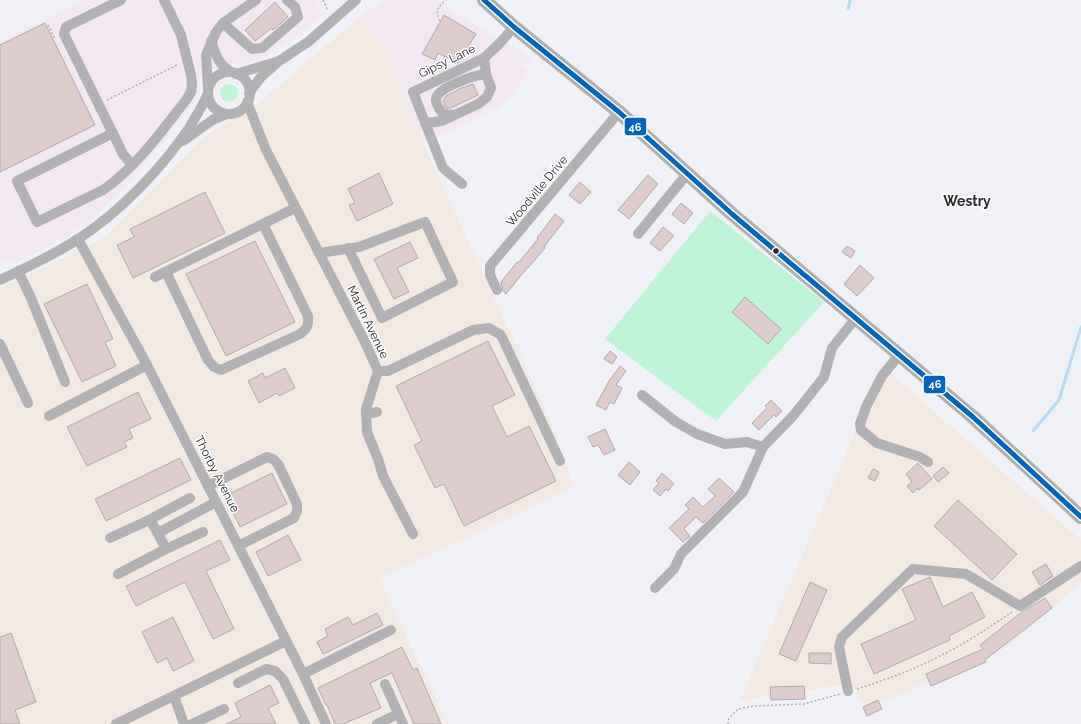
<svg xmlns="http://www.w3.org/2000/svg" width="1081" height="724" font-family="Raleway,sans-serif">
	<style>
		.commercial { fill: #f3e7f2 }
		.industrial { fill: #f3e9e3 }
		.green { fill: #c0f4d9 }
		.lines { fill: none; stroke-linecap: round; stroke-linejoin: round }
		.stream { stroke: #b7dbf4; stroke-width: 3 }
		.building { fill: #decccc; stroke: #adacae }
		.path { stroke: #b1b0b3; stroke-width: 1.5; stroke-dasharray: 2 2; stroke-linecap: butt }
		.minor { stroke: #b2b1b3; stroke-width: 10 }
		.highway { stroke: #afafb2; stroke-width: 14 }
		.bus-1-casing { stroke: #fff; stroke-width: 8 }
		.bus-1 { stroke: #0065bd; stroke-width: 5 }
		.bus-dot { fill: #27292c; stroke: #fff; stroke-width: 1.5 }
		.labels { text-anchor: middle; stroke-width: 3; stroke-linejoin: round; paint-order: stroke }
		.street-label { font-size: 12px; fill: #27292c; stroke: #fff }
		.quarter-label { font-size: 14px; font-weight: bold; fill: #27292c; stroke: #fff }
		.line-badge { stroke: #fff; stroke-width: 1.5 }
		.badge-label { font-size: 11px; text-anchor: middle; font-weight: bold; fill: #fff }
	</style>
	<rect width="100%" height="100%" fill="#f0f1f7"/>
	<g class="commercial">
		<polygon points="86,0 315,0 323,15 298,36 279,49 247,65 237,63 199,74 200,87 196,100 134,178 119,194 87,222 70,235 21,260 12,263 6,262 0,259 0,42"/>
		<polygon points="383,0 437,0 489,34 517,49 535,63 526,62 523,66 531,72 499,107 442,134 424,144 400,92 386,48 362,15"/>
	</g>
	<g class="industrial">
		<polygon points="362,15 386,48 400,92 546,411 574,486 473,535 379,578 448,724 0,724 0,288 103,239 204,137 256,105"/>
		<polygon points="883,367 1081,540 1081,582 1012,644 867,709 850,683 807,691 740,700"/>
	</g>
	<g class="green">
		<circle cx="229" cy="93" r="9"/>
		<polygon points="710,211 824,302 716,421 605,339"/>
	</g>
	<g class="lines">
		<g class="stream">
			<polyline points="848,9 850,0"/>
			<polyline points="1033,431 1059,400 1081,327"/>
		</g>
	</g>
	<g class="building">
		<polygon points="275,2 288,17 273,30 272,28 255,41 245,30"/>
		<polygon points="444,15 476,34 458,63 438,53 435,60 422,54"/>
		<polygon points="45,23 95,125 0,172 0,45"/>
		<polygon points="473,84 478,95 451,108 446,108 443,101 446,96 459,89"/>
		<polygon points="379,173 393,204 357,221 349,205 355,203 348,189"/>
		<polygon points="648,175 658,184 629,219 618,210"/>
		<polygon points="580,182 591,192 580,204 569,195"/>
		<polygon points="205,192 225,233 133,278 117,245 134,237 130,229"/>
		<polygon points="681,203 693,213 684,224 672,214"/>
		<polygon points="555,214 564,221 544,247 545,248 528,268 527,268 506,294 503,291 501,282 517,262 518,263 538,239 537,238"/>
		<polygon points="663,227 674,236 660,251 650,243"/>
		<polygon points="255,241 295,322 226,356 186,274"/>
		<polygon points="410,242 418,258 397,268 409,292 394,299 374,259"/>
		<polygon points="847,246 855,251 851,258 842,252"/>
		<polygon points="860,265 874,278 857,296 844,284"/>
		<polygon points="87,284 113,339 105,342 116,366 82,382 44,304"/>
		<polygon points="745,297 781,329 768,344 732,312"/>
		<polygon points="488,341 515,395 492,406 507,437 529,426 556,481 464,526 444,484 435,488 414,445 422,441 396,386"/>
		<polygon points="610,351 617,357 612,364 604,359"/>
		<polygon points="620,366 626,371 616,385 622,388 614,404 610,402 606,410 596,405 609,381"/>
		<polygon points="285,368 295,388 279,396 277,393 259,403 248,381 263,373 265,378"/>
		<polygon points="138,392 151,419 129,429 133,438 124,442 127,447 87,466 67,427"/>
		<polygon points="771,400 782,411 776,417 774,415 759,430 752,423 767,408 765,406"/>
		<polygon points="605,429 615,450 604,455 598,445 593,447 588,437"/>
		<polygon points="180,458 191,480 106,521 95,499"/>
		<polygon points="629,462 640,472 630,485 618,475"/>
		<polygon points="918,463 932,479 919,490 918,488 913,493 907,486 912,482 906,474"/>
		<polygon points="943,467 949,473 938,482 933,476"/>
		<polygon points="873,469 879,472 875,481 868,478"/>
		<polygon points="272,473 287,504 240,527 225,496"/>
		<polygon points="662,473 674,484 668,491 666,489 660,496 653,490 659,483 656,481"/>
		<polygon points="719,478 734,492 703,523 696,517 684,529 690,536 683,542 669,528 689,509 685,505 693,497 703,507 715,496 708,489"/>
		<polygon points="958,500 1017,554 992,580 934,526"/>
		<polygon points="288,535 301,560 268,576 256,552"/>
		<polygon points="220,540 230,560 206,571 234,629 213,639 185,582 136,606 126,586"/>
		<polygon points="1046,564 1053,576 1040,585 1032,572"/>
		<polygon points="930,577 943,607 972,592 985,617 949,636 950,640 874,674 861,644 916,620 902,589"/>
		<polygon points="810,582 827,590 796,661 779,654"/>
		<polygon points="1045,598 1052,608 985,660 986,662 931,686 926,674 983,649 980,645 1023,611"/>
		<polygon points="377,613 383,625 323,654 317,642 328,636 325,629 348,617 353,625"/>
		<polygon points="173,617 194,661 173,671 167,658 157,663 142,632"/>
		<polygon points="11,633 36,702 15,710 20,724 0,724 0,637"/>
		<polygon points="402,647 413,670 417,668 441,724 414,724 392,673 370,683 381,708 343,724 335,724 327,705 326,705 318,688"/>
		<polygon points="809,653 831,653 831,664 809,663"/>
		<polygon points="270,685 279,703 268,708 276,724 226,724 241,717 235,703"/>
		<polygon points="804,686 805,699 771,700 770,687"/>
		<polygon points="878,700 882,709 867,716 863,707"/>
	</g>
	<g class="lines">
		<g class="path">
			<polyline points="323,0 328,11"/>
			<path d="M440,21c-5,-10 -3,-14 6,-21"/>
			<polyline points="48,25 55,39"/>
			<polyline points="107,100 179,64"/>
			<path d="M857,689c27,-9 54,-18 79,-31 27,-13 52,-30 76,-46"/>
			<polyline points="728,724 729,718 738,709 754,706 804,704 840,694"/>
		</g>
		<g class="minor">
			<polyline points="121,0 66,27 64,34 123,154 132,165"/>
			<polyline points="223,23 252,49 262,48 298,17 295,7 287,0"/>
			<path d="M211,41c5,15 7,22 20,31"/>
			<circle cx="229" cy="93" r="21"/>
			<polyline points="236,74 276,62"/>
			<polyline points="208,88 206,55 216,32 223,23 256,0"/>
			<polyline points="249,93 261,77 279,61 308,42 356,0"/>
			<polyline points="247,102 266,150 364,340 378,371 366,409 367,432 378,459 383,476 413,534"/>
			<path d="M454,115l-11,-1c-3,-4 -7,-9 -7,-14 -1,-12 39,-25 50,-26"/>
			<polyline points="425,123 442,121 478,104 487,97 491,88 486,74 484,58"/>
			<path d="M113,133l-96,48 20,41 66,-32c34,-24 58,-58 83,-90l5,-8 1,-9 -1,-8 -10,-40 -17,-35"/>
			<polyline points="183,141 214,119 227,114"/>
			<polyline points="462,184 443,168 413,92 484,58 499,44 514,27"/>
			<polyline points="638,234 687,174"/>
			<polyline points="78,239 147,365 303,674 326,724"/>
			<polyline points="319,253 359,247 425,222 453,282 382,318 348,248"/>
			<polyline points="18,271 31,298 65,382"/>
			<path d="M166,272l42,88 6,7 7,3 79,-36c7,-5 9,-9 8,-18l-45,-92"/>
			<polyline points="155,277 295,208"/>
			<path d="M0,280c26,-12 54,-25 78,-41 41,-26 84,-71 111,-111 7,-12 14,-22 19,-35"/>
			<polyline points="497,290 490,275 490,266 619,112"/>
			<polyline points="0,344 28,403"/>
			<polyline points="899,355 882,376 866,407 860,424 861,430 877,443 920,457 928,462"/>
			<polyline points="378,371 388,371 473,330 489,328 501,335 560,461"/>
			<polyline points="642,395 676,422 697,434 725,444 747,442 763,447"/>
			<polyline points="366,414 377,412"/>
			<polyline points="49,416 147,365"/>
			<polyline points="208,486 267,457 273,459 278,464 297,504 297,511 294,518 238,546"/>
			<polyline points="147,521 190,498"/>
			<polyline points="158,533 216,502"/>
			<polyline points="110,538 147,521 151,521 164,545 164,550 118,574"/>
			<polyline points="164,550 203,532"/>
			<polyline points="655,588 674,569 681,554 743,492 763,447 793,416 824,377 832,348 855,319"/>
			<polyline points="303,674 391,630"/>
			<polyline points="238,683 266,669 275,671 283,679 305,724"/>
			<polyline points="385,684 403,724"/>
			<polyline points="848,691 839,647 842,637 913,569 966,574 1020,606 1081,566"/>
			<polyline points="174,696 184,724"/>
			<polyline points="116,724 286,641"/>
			<polyline points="192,724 224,709"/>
			<polyline points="377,724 398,714"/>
		</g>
		<polyline class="highway" points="484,0 514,27 619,112 732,214 973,417 1081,517"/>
		<g class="bus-1-casing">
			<polyline id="bus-1" points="484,0 514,27 619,112 732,214 973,417 1081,517"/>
		</g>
		<use href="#bus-1" class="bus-1"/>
	</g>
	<circle class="bus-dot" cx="776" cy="251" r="3.5"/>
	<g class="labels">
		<g class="street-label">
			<text transform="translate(447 61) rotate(-26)" y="4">Gipsy Lane</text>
			<text transform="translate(537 191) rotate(-50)" y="4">Woodville Drive</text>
			<text transform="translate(368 322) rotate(64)" y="4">Martin Avenue</text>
			<text transform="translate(217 474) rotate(63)" y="4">Thorby Avenue</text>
		</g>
		<g class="quarter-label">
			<text x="967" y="206">Westry</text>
		</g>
	</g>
	<g class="line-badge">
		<rect x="624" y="117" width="23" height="19" rx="4" fill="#0065bd"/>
		<rect x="923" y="375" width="23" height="19" rx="4" fill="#0065bd"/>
	</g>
	<g class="badge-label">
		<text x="635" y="131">46</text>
		<text x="935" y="388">46</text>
	</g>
</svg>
